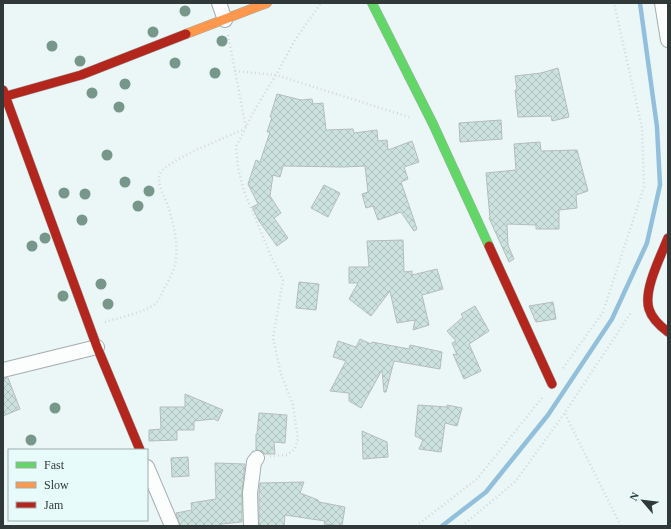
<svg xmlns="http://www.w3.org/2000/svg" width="671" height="529" font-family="'Times New Roman',serif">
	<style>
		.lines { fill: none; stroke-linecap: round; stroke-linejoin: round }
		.stream { stroke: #92c0dc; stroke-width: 4.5 }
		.building { fill: url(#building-cross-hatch); stroke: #b5bdbc }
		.street-casing { stroke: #a5adad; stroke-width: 16 }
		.fast-casing { stroke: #a5adad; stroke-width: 10 }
		.slow-casing { stroke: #a5adad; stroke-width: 10 }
		.jam-casing { stroke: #a5adad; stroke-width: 10 }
		.path { stroke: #d4d7d7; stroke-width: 2.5; stroke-dasharray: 1 3; stroke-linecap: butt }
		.street { stroke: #fcfefe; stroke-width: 14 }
		.fast { stroke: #63d668; stroke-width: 9 }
		.slow { stroke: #ff974d; stroke-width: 9 }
		.jam { stroke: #b3261e; stroke-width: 9 }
		.tree { fill: #769789 }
	</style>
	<defs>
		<pattern id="building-cross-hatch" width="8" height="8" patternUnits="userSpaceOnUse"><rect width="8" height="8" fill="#cce2de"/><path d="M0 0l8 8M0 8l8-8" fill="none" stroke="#b0c3bf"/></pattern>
	</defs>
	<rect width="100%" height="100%" fill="#ebf6f6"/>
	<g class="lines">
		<polyline class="stream" points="442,526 486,492 548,415 612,319 647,243 660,185 657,127 640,3"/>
	</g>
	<g class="building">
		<polygon points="558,68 569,117 552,121 551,116 518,117 515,90 517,90 515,76 541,73"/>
		<polygon points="277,94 301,100 312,99 313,104 323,103 326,130 353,129 354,133 377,130 378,141 387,140 388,150 412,141 419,162 404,167 408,179 401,182 417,229 414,231 401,212 378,220 373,206 366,208 362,194 368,192 365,166 343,167 283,166 280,177 273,175 270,196 281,213 274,218 288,238 277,246 259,221 252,207 258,204 248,184 256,160 260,162 270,132 267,132 272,117 270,117"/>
		<polygon points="501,120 502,139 460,142 459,123"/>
		<polygon points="540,142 541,151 577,150 588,191 576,195 577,208 559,210 559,229 536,229 536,225 507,224 508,245 514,259 509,262 489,218 490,218 486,173 516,170 514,144"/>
		<polygon points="324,185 340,193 328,217 311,208"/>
		<polygon points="403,240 404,272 412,271 412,275 437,269 443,289 422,295 429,325 413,330 415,320 397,323 390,291 371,316 349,299 358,283 349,283 349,267 369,267 367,241"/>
		<polygon points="299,282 319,284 316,310 296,308"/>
		<polygon points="553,302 556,319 536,322 529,306"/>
		<polygon points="475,306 489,331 469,344 481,371 464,379 453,354 457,355 452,343 456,341 447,331 463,317 461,314"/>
		<polygon points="360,339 371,344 372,342 409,349 410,345 442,352 440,369 394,361 386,392 384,392 382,370 361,408 349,401 349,393 330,391 346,361 333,357 338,341 356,347"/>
		<polygon points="3,378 8,378 20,409 3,416"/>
		<polygon points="185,394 223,410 218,421 214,419 194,421 194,430 177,430 177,440 149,441 149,430 161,429 160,407 185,407"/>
		<polygon points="418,405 447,407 447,405 462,408 457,426 445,423 441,452 419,449 423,440 415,436"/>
		<polygon points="259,413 287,415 285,443 274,442 275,454 265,454 262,451 256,450 256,434 257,434"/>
		<polygon points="362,431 387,442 388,457 363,459"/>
		<polygon points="188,457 189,476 172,477 171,458"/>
		<polygon points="215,463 245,464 242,492 242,522 221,524 221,525 215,526 180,526 176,513 192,510 191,503 216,499"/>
		<polygon points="304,482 300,493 318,500 319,502 345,507 342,526 324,524 325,521 285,515 284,526 259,526 259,493 260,483"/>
	</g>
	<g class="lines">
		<g class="street-casing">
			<g id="street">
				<polyline points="219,3 225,20"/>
				<polyline points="662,3 668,40"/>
				<polyline points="3,370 97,347"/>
				<polyline points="147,467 172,526"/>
				<polyline points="251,526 250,493 254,462 257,458"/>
			</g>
		</g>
		<g class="fast-casing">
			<polyline id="fast" points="372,3 433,124 489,246"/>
		</g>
		<g class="slow-casing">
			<polyline id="slow" points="186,34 267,3"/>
		</g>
		<g class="jam-casing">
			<g id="jam">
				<polyline points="3,90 97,347 140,450"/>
				<polyline points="3,97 81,75 186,34"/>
				<path d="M668,238c-7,18 -25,52 -19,71 3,10 11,17 19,23"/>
				<polyline points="489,246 552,384"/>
			</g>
		</g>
		<g class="path">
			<polyline points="228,35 246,128"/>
			<polyline points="235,71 276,75 409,117"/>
			<path d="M105,322c12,-4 42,-10 51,-19 4,-3 6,-11 9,-16 3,-6 7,-12 9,-19 6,-17 0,-43 -5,-59 -3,-11 -13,-24 -9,-35 6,-14 69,-38 85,-45"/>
			<polyline points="563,368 603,312 644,187 642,128 614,3"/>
			<polyline points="565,414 621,526"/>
			<polyline points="270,456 287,455 295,449 298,439 293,405 281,374 273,338 283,280 271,256 244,191 238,168 236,147 254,111 276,75 295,40 321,3"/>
			<polyline points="416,526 477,479 542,398"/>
			<polyline points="462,526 516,481 564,414 632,311"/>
		</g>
		<use href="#street" class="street"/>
		<use href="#fast" class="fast"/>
		<use href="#slow" class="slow"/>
		<use href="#jam" class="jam"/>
	</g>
	<g class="tree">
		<circle cx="185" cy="11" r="5.5"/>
		<circle cx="153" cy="32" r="5.5"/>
		<circle cx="222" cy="41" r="5.5"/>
		<circle cx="52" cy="46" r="5.5"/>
		<circle cx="80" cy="61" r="5.5"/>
		<circle cx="175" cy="63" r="5.5"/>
		<circle cx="215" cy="73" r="5.5"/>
		<circle cx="125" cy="84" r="5.5"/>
		<circle cx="92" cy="93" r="5.5"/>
		<circle cx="119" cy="107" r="5.5"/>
		<circle cx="107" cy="155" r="5.5"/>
		<circle cx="125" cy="182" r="5.5"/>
		<circle cx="149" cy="191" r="5.5"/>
		<circle cx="64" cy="193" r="5.5"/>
		<circle cx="85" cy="194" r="5.5"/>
		<circle cx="138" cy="206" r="5.5"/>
		<circle cx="82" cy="220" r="5.5"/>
		<circle cx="45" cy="238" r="5.5"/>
		<circle cx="32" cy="246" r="5.5"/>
		<circle cx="101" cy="284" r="5.5"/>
		<circle cx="63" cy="296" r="5.5"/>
		<circle cx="108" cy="304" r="5.5"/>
		<circle cx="55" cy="408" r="5.5"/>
		<circle cx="31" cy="440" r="5.5"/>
	</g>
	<rect width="671" height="529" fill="none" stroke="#303838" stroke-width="8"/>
	<rect x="8" y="449" width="140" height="72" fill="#e7fbfb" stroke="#9eadad"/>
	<rect x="16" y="462" width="20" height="6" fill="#63d668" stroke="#9eadad"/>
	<text x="44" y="469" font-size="12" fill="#303838">Fast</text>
	<rect x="16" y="482" width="20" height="6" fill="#ff974d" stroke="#9eadad"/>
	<text x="44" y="489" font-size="12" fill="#303838">Slow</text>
	<rect x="16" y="502" width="20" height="6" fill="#b3261e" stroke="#9eadad"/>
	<text x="44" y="509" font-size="12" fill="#303838">Jam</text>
	<g transform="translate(643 501) rotate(298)" stroke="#e7fbfb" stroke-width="3" paint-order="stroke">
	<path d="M0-3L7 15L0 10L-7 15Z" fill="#303838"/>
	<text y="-6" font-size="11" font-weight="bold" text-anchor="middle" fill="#303838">N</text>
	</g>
</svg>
